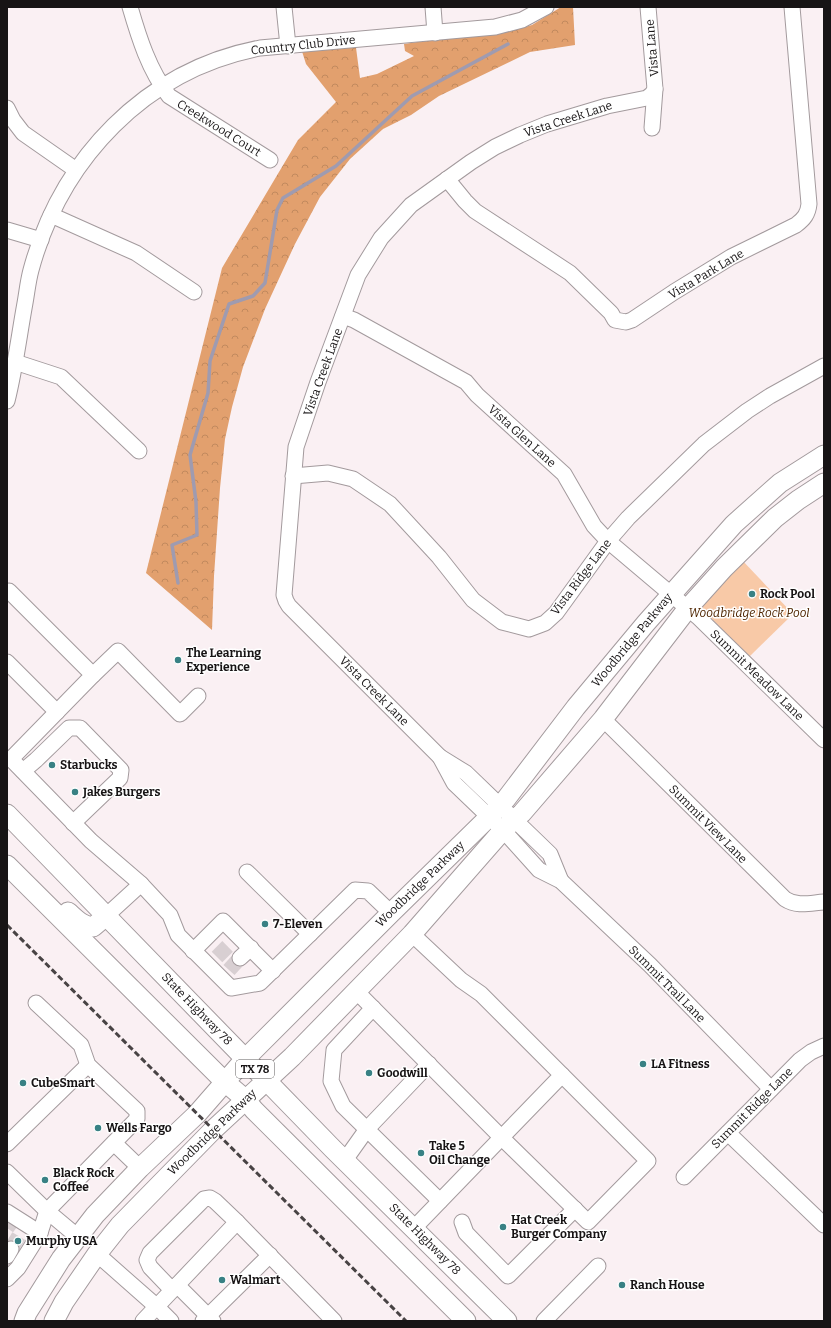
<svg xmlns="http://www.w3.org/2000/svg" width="831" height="1328" font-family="Bitter,serif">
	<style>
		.forest { fill: url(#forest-crowns) }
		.park { fill: #f8c9a7 }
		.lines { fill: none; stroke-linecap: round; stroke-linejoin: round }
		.stream { stroke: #9f9bb0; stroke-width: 3.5 }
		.minor-tunnel { stroke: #d8cfd2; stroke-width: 15; stroke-dasharray: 15 8; stroke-linecap: butt }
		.minor-casing { stroke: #a39a9d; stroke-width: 17 }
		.major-casing { stroke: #a39a9d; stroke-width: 21 }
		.minor { stroke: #fff; stroke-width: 15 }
		.major { stroke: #fff; stroke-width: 19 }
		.rail { stroke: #484344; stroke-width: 3; stroke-dasharray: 6 3; stroke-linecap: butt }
		.poi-dot { fill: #388184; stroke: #fff; stroke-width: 1.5 }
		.labels { text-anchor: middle; stroke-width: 3; stroke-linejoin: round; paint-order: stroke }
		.shield { fill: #fff; stroke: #5d5a5b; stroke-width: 1 }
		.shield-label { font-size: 11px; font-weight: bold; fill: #171415 }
		.street-label { font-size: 12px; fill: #171415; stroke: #fff }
		.poi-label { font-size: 12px; font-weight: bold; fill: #171415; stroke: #fff; text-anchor: start }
		.park-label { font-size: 12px; font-style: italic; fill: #4f2500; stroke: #fff }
	</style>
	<defs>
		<pattern id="forest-crowns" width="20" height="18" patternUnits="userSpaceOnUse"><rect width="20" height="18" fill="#e2a06e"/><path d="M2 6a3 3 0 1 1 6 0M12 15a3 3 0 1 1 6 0" fill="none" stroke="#c1895e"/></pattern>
	</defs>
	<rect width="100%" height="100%" fill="#faf0f3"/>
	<polygon class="forest" points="561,7 573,7 575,45 530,52 439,96 411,115 383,129 350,159 320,197 295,244 265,309 243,367 232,407 225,439 220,488 214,576 212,630 146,573 222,268 298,140 336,102 306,64 300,45 355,40 360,78 377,74 414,56 405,51 404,44 443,38 499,34 532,25"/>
	<polygon class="park" points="741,559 793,614 749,657 703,610 702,606"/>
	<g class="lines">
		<polyline class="stream" points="178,583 172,545 197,535 196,502 190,455 208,393 210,361 229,304 253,296 265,283 277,210 283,198 336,166 412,96 508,44"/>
		<g class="minor-tunnel">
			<polyline points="217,957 228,946"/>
			<polyline points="229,970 240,958"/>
			<polyline points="7,1228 12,1221"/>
			<polyline points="11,1249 23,1229"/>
		</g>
		<g class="minor-casing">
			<g id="minor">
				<path d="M130,7c9,31 19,63 39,89l101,64"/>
				<polyline points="284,7 288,46"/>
				<polyline points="433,7 435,33"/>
				<polyline points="7,108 13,120 23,133 76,170"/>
				<polyline points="652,128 655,89"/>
				<path d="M447,179l18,22 10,10 95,62 41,40 4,7 11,2 6,-2 42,-28 57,-35 65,-32c8,-6 12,-11 13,-21l-17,-197"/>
				<polyline points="51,215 136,253 194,292"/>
				<polyline points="7,230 41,240"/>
				<polyline points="343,316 354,320 466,382 477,395 564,474 594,526 608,541 698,617 824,740"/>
				<polyline points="15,362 61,377 139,451"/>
				<path d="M7,401c8,-32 12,-65 18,-98 2,-11 3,-22 6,-33 30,-111 114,-200 229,-222l235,-21 27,-7 24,-13"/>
				<polyline points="293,476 328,473 353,479 390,504 439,557 473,600 502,622 529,629 545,623 556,613 608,541 628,518 704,444 747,411 770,396 824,366"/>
				<polyline points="9,591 93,675 11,759 91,841 141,884"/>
				<polyline points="7,662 57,712"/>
				<polyline points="93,675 118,651 180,714 198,696"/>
				<path d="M603,719l182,180c12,8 25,4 39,3"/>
				<polyline points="440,757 454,783 503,830 539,870 561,881 650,965 771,1089"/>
				<polyline points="23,771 36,760 69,728 80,728 121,770 120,778 73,823"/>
				<polyline points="247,872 310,934"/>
				<polyline points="561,881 550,854 466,773 440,757 289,606 286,601 284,595 296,447 318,382 358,275 381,238 411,205 471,162 495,147 520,135 547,124 607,106 647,98 652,94 655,89 648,7"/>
				<polyline points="106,916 141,884 170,915 178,935 231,988 260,983 355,890 368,891 391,913"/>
				<polyline points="412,934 461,980 481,994 562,1075 414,1228"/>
				<polyline points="193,951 223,921 273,971"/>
				<polyline points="240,958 251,948"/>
				<polyline points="356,991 502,1138 588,1222 648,1161 562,1075"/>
				<polyline points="373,1008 334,1050 331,1081 343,1106 440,1201"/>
				<polyline points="728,1133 824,1225"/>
				<polyline points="114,1143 140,1168"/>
				<polyline points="7,1144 88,1065"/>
				<polyline points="345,1160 367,1129 429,1064"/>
				<polyline points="7,1172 47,1211 78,1237"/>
				<polyline points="684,1177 800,1060 811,1052 824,1046"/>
				<polyline points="7,1212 40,1233"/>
				<polyline points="462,1222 466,1233 508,1276 575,1209"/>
				<polyline points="97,1254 156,1306 171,1321"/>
				<polyline points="7,1256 11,1249"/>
				<polyline points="7,1279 18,1268 40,1233 47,1211 137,1119 137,1111 88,1065 81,1045 36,1003"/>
				<polyline points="177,1285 213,1321"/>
				<polyline points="172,1290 150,1267 147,1260 150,1253 204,1199 210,1198 215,1201 237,1222"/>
				<polyline points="143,1321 237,1222 334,1321"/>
				<polyline points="203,1321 270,1255"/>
				<polyline points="544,1321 598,1266"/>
			</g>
		</g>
		<g class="major-casing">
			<g id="major">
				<polyline points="7,814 333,1149 507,1321"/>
				<polyline points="7,865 225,1082 245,1099 254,1110 466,1321"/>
				<path d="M68,912c8,7 14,14 25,15l13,-11"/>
				<polyline points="24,1321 27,1313 61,1259 95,1215 140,1168 197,1114 245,1059 391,913 488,818 506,799 576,707 646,623 734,524 780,483 824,455"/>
				<polyline points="54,1321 64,1302 97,1254 120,1225 213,1130 292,1057 412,934 503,830 522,813 603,719 688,608 724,568 775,518 798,500 824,483"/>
			</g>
		</g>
		<use href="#minor" class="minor"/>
		<use href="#major" class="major"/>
		<polyline class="rail" points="7,925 406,1321"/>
	</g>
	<g class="poi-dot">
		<circle cx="752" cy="594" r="4"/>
		<circle cx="178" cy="660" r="4"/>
		<circle cx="52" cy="765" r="4"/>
		<circle cx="75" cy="792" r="4"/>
		<circle cx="265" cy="924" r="4"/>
		<circle cx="643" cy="1064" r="4"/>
		<circle cx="369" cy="1073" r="4"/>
		<circle cx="23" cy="1083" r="4"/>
		<circle cx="98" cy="1128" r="4"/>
		<circle cx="421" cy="1153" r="4"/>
		<circle cx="45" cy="1180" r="4"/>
		<circle cx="503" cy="1227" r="4"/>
		<circle cx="18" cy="1241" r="4"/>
		<circle cx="222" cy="1280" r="4"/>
		<circle cx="622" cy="1285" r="4"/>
	</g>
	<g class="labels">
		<rect class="shield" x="236" y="1060" width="38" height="18" rx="3"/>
		<g class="shield-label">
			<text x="255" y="1073">TX 78</text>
		</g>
		<g class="street-label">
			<text transform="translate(303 45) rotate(-6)" y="4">Country Club Drive</text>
			<text transform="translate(652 48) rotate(-95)" y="4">Vista Lane</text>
			<text transform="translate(568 119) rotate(-18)" y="4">Vista Creek Lane</text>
			<text transform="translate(219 128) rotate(32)" y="4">Creekwood Court</text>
			<text transform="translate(706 274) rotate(-31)" y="4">Vista Park Lane</text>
			<text transform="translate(323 372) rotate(-70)" y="4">Vista Creek Lane</text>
			<text transform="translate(522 436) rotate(42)" y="4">Vista Glen Lane</text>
			<text transform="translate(581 577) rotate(-53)" y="4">Vista Ridge Lane</text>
			<text transform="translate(632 640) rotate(-50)" y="4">Woodbridge Parkway</text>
			<text transform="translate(757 675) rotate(44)" y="4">Summit Meadow Lane</text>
			<text transform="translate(374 691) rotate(45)" y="4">Vista Creek Lane</text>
			<text transform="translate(708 824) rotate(45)" y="4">Summit View Lane</text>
			<text transform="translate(420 884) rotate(-44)" y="4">Woodbridge Parkway</text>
			<text transform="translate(667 984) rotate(45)" y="4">Summit Trail Lane</text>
			<text transform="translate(197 1009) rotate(46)" y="4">State Highway 78</text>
			<text transform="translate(752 1108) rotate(-45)" y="4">Summit Ridge Lane</text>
			<text transform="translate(212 1132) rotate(-44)" y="4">Woodbridge Parkway</text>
			<text transform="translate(425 1239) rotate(45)" y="4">State Highway 78</text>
		</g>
		<g class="poi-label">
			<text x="760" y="598">Rock Pool</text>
			<text x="186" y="657">The Learning<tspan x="186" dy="14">Experience</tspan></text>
			<text x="60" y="769">Starbucks</text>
			<text x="83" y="796">Jakes Burgers</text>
			<text x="273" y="928">7-Eleven</text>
			<text x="651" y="1068">LA Fitness</text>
			<text x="377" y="1077">Goodwill</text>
			<text x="31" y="1087">CubeSmart</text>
			<text x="106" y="1132">Wells Fargo</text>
			<text x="429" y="1150">Take 5<tspan x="429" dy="14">Oil Change</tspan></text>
			<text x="53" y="1177">Black Rock<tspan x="53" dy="14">Coffee</tspan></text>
			<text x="511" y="1224">Hat Creek<tspan x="511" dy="14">Burger Company</tspan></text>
			<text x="26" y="1245">Murphy USA</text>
			<text x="230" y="1284">Walmart</text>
			<text x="630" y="1289">Ranch House</text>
		</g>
		<g class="park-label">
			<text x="749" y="617">Woodbridge Rock Pool</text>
		</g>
	</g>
	<rect width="831" height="1328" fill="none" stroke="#171415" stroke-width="16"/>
</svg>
